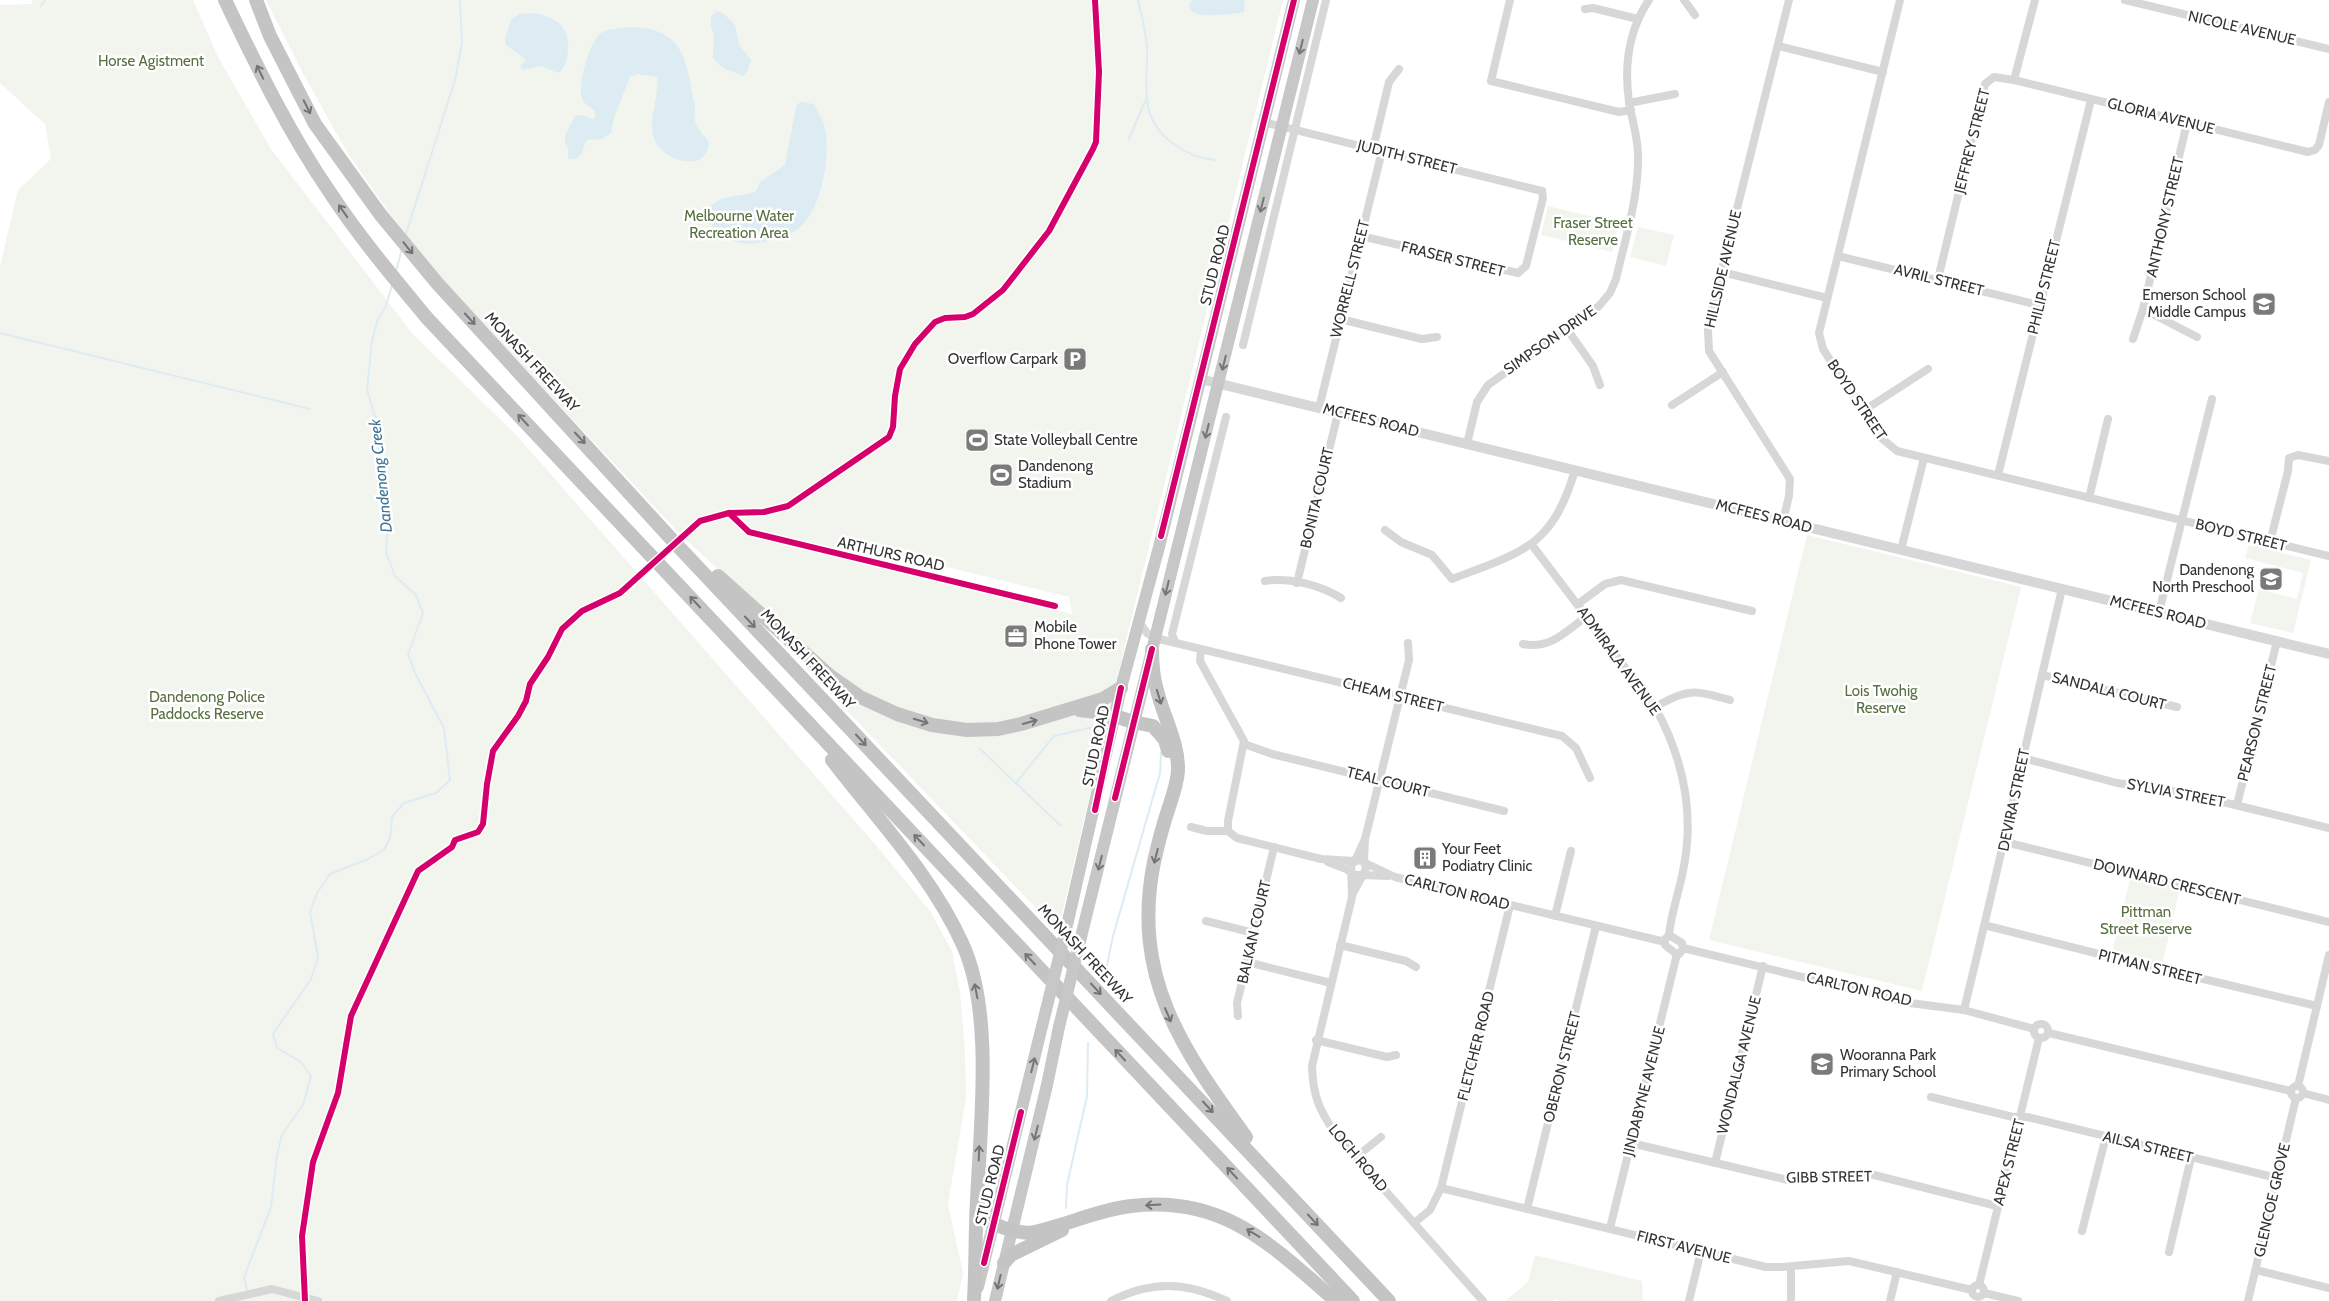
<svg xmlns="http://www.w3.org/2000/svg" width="2329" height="1301" font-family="Cabin,sans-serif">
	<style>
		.green { fill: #f1f5ed; fill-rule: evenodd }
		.water { fill: #ddebf3 }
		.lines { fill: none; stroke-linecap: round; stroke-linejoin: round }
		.stream { stroke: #ddebf3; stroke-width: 2 }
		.minor { stroke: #d7d7d7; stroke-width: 8 }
		.tertiary { stroke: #d7d7d7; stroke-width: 10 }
		.trunk { stroke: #c7c7c7; stroke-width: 12 }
		.motorway { stroke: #c4c4c4; stroke-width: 14 }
		.trunk-bridge { stroke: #c7c7c7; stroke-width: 12 }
		.cycleway-casing { stroke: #fff; stroke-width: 9 }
		.cycleway { stroke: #d6006c; stroke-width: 6 }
		.oneway { stroke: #767676 }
		.oneway2 { stroke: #747474 }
		.labels { text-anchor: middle; stroke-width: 5; stroke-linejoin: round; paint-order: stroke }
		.street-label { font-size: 15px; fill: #333; stroke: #fff }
		.park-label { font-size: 15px; fill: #56703f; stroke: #fff }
		.poi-label { font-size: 15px; fill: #333; stroke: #fff; text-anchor: start }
		.water-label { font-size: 16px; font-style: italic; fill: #3f7597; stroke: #fff }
	</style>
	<rect width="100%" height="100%" fill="#fff"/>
	<g class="green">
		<polygon points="32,0 193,0 218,57 271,149 412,333 519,438 874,843 930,911 952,951 960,992 965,1051 966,1098 948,1204 963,1273 957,1301 0,1301 0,267 18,190 51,159 45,124 0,83 0,5 32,4"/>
		<path d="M266,0h1017l-154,628 -71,303 -252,-263 -1,-24 -51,-42 -74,-68 -241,-257 -49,-63 -43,-62 -42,-75zM878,550l191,47 3,17 -199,-50z"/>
		<polygon points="1548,206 1619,223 1612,252 1541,235"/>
		<polygon points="1638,227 1674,235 1666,266 1630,257"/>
		<polygon points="1807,535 2021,587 1922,991 1709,940"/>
		<polygon points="2249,545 2311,560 2293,633 2250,623 2259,589 2297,599 2303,573 2245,558"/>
		<polygon points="2131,876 2180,888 2162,965 2112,952"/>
		<polygon points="1535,1255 1642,1281 1643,1301 1561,1301 1557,1299 1551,1301 1505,1301 1528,1282"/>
	</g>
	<g class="water">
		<path d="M1192,0h53l-1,12c-12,2 -46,7 -54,-2l-1,-5z"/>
		<polygon points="717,11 723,13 735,25 739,45 751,60 748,70 744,76 723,68 713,58 714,35 711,28 711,16"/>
		<path d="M531,13c26,3 42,15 36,44 -1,6 -4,13 -9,16l-16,-7 -19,4 -3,-4 5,-4v-3l-19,-14 -1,-6 6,-19 8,-6z"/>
		<path d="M627,27c55,0 59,29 67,75 2,6 0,13 1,19 3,10 10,14 14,22 -2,30 -42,19 -53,0 -11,-20 4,-44 1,-66l-20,-3 -7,3 -16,41 -3,15 -9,6 -15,1c-6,9 -3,21 -19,19v-10l-3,-6v-8l10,-19 7,-1 11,4 2,-2v-6c-5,-4 -11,-7 -13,-13 -5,-12 8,-58 19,-65 7,-5 18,-4 26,-6z"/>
		<path d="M800,102l14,2c3,7 8,14 10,21 8,27 -2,86 -26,104 -11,7 -24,11 -36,13 -24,6 -42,-4 -55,-23l3,-13 13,-8 29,-5 5,-3 3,-8 25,-17 11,-58z"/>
	</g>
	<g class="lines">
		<g class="stream">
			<path d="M1138,0c4,15 7,30 9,45 1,20 -3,41 1,61 6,31 38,51 67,54"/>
			<polyline points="41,6 45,0"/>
			<polyline points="1129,139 1147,97"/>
			<polyline points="405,237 455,80 462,43 460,0"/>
			<polyline points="396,271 402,249"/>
			<polyline points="0,333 310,409"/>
			<polyline points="979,748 1061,826"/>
			<polyline points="1016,783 1054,736 1093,727"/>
			<polyline points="1105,975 1113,936 1160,773 1161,753"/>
			<polyline points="1066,1208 1067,1185 1087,1096 1088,1043"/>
			<polyline points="247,1291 244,1277 271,1207 277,1155 282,1135 303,1105 311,1076 301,1062 277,1048 273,1034 311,979 318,957 310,912 317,893 330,874 368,859 384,850 390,838 392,817 404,803 436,793 450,780 444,728 415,673 408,654 423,613 416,595 395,576 386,552 388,522 380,466 377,423 367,390 372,341 378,319 386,306 392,285"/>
		</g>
		<g class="minor">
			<polyline points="1510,0 1491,81 1619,112 1631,110"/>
			<polyline points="1684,0 1695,15"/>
			<polyline points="1900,0 1819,333 1823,349 1880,437 1897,451 2329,556"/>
			<polyline points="2125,0 2329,49"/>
			<polyline points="1585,9 1593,8 1638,19"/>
			<polyline points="1778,46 1883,72"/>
			<polyline points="2014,80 2308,152 2315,150 2319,145 2329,102"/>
			<polyline points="1629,103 1675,94"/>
			<polyline points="1263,122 1542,191"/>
			<polyline points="1373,149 1389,82 1399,69"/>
			<polyline points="1361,236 1518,273 1526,266 1543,198 1542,191"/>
			<polyline points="1838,256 2039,305"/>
			<polyline points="1722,272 1827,298"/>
			<polyline points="1938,279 1985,84 1994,77 2014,80 2035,0"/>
			<polyline points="2143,309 2197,337"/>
			<polyline points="1340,319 1422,339 1437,337"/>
			<polyline points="1567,329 1593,366 1600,385"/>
			<polyline points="2133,339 2143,309 2187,123"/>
			<polyline points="1243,345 1326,0"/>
			<polyline points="1672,405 1723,372"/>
			<polyline points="1319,408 1382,151"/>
			<polyline points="1863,411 1928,369"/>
			<path d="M1467,444l10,-42 11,-17 111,-79 11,-13 6,-14c9,-39 22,-79 22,-120 1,-19 -6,-38 -9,-57 -5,-36 -1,-71 20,-102"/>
			<polyline points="1998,475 2091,100"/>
			<polyline points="2089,498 2108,419"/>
			<polyline points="1783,521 1789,496 1790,479 1709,351 1708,330 1713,305 1789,0"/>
			<path d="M1385,530l16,12 31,13 20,24c70,-27 100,-31 123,-109"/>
			<polyline points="2270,542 2288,471 2289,458 2298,455 2329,461"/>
			<path d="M1532,545l123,162c28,51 40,107 28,164 -4,21 -12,43 -14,64"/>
			<polyline points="1901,550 1924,458"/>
			<path d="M1265,581c24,-4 55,4 76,17"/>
			<polyline points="1297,583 1338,413"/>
			<polyline points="1578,604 1605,584 1621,580 1752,611"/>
			<polyline points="2159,612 2212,399"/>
			<polyline points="1138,621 1147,633 1155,638 1562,736 1576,748 1590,778"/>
			<polyline points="1175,642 1172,634 1226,417"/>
			<path d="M1523,644c27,6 43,-13 64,-28"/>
			<polyline points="1201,649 1200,661 1244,741 1228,821 1228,831"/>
			<polyline points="2042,675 2177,707"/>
			<path d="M1655,707c33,-19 39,-17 75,-7"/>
			<polyline points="1244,744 1272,754 1504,811"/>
			<polyline points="2023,758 2117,783 2186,793 2329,828"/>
			<polyline points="2237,805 2277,641"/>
			<polyline points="1191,827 1207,831 1228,831 1237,838 1321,859 1355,861 1365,839 1409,660 1408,643"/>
			<polyline points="2005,842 2329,922"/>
			<polyline points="1328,862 1346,869 1355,875 1363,875 1366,868 1364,861 1365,839"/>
			<polyline points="1353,893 1363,875 1388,876"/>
			<polyline points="1555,916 1571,851"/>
			<polyline points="1206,921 1254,933"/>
			<polyline points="1984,925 2115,958 2317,1006"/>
			<polygon points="1669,935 1682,943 1683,949 1679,954 1675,953 1665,945 1665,939"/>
			<polyline points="1340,945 1406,961 1416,967"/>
			<polyline points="1683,948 1910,1003 1964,1010 2034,1029"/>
			<polyline points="1247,962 1331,983"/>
			<path d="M1964,1010c34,-140 65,-281 98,-421"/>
			<polyline points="1238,1016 1237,1003 1274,847"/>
			<circle cx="2041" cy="1031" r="7"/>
			<polyline points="2049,1033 2291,1091"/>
			<polyline points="1316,1040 1387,1057 1396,1055"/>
			<circle cx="2297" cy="1092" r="6"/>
			<polyline points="2298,1086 2329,955"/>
			<polyline points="2303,1093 2329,1100"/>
			<polyline points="1931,1097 2013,1117 2027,1117 2277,1178"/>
			<polyline points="1631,1143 1788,1180 1870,1174 1997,1206"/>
			<polyline points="1356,1157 1381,1137"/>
			<polyline points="1715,1163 1763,966"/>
			<polyline points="1441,1188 1510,905"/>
			<polyline points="1527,1209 1596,926"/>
			<polyline points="1414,1223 1430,1210 1441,1188 1766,1267 1782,1267 1849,1261 1972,1290"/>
			<polyline points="1610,1228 1677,954"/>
			<polyline points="2082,1231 2106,1136"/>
			<polyline points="2169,1252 2191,1158"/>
			<polyline points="2256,1270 2329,1288"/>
			<circle cx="1978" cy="1291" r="6"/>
			<polyline points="1979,1285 2039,1038"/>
			<polyline points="1984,1293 2018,1301"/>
			<polyline points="219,1301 272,1289 318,1301"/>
			<path d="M1111,1301c41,-21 75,-19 116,0"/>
			<path d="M1483,1301l-147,-166c-17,-26 -23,-38 -24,-69l40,-169 -1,-33 8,-4 36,17 270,65"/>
			<polyline points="1689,1301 1701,1251"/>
			<polyline points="1791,1301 1791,1267"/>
			<polyline points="1890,1301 1897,1272"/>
			<polyline points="2248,1301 2296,1098"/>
		</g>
		<polyline class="tertiary" points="1200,379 2329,654"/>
		<g class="trunk">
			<polyline points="1068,921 1121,688 1159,547 1294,0"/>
			<polyline points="1081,937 1313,0"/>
			<polyline points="978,1287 1046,1010"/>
			<polyline points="995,1301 1047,1085 1059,1027"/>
		</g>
		<g class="motorway">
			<path d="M225,0c32,67 64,133 106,194 29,44 63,84 96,124l926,983"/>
			<polyline points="256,0 270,36 315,124 380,214 437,283 675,543 1389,1301"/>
			<polyline points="718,576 830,676 860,697 897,714 932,725 967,730 998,729 1021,724 1103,699 1121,688"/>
			<path d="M1152,649c0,14 1,28 5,41 6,26 22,53 21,81 -1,13 -5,24 -9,36 -6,18 -11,37 -15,55 -23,115 28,187 92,275"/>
			<polyline points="1079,710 1106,713 1133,722 1153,726 1165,740 1168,751"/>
			<path d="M832,760c46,60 100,116 131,185 31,69 17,181 14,256 -2,33 -1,65 -3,98"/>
			<path d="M977,1202c6,22 31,29 52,31 34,-6 67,-23 102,-27 93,-11 140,39 205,95"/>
			<polyline points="1004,1263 1011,1255 1062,1230"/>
		</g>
		<g class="trunk-bridge">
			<polyline points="1046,1010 1068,921"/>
			<polyline points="1059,1027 1081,937"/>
		</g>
		<g class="cycleway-casing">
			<g id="cycleway">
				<polyline points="729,513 749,532 1055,606"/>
				<polyline points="1161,536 1294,0"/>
				<polyline points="1115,798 1152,649"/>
				<polyline points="1095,810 1121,688"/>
				<polyline points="984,1263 1021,1112"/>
				<polyline points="305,1301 302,1236 313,1162 338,1093 351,1016 418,871 452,847 455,840 478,832 483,824 487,784 493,751 518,716 526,701 530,684 548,657 562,629 582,611 620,593 700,521 729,513 764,512 788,506 889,437 893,427 895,396 900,369 915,344 935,322 945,318 965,317 973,314 1003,290 1049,231 1093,149 1096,142 1099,72 1095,0"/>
			</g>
		</g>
		<use href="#cycleway" class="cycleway"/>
	</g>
	<defs><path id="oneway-shaft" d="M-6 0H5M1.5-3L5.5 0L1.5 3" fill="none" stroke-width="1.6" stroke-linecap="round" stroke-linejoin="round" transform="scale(1.25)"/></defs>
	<g class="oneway">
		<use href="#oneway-shaft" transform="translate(1301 47) rotate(104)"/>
		<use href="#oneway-shaft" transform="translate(1262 205) rotate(104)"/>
		<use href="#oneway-shaft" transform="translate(1224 363) rotate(104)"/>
		<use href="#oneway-shaft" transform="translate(1207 431) rotate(104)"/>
		<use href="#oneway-shaft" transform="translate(1167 588) rotate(104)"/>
		<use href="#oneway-shaft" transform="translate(1100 863) rotate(104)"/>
		<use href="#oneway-shaft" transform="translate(1033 1065) rotate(-76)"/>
		<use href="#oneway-shaft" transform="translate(1036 1133) rotate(104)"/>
		<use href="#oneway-shaft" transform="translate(999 1282) rotate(103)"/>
	</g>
	<g class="oneway2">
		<use href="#oneway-shaft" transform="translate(260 72) rotate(-116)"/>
		<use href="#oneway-shaft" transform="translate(307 107) rotate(63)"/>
		<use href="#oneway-shaft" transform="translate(343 211) rotate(-125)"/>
		<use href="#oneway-shaft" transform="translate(408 248) rotate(51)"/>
		<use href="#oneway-shaft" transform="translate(470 319) rotate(47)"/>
		<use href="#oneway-shaft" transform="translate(523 420) rotate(-133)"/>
		<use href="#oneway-shaft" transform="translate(580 438) rotate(47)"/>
		<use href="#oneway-shaft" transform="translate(695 602) rotate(-133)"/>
		<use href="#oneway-shaft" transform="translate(750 622) rotate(47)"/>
		<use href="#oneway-shaft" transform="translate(1159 697) rotate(73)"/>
		<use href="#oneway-shaft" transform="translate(921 721) rotate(17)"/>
		<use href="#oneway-shaft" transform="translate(1030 722) rotate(-16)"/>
		<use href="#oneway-shaft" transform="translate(861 740) rotate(47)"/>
		<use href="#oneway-shaft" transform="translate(919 840) rotate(-133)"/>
		<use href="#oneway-shaft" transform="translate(1156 856) rotate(104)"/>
		<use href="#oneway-shaft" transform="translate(1030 959) rotate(-133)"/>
		<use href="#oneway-shaft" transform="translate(1096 989) rotate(47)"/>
		<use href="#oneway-shaft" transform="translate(976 991) rotate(-101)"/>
		<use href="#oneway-shaft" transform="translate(1168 1015) rotate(67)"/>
		<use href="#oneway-shaft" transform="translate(1120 1055) rotate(-133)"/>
		<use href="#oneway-shaft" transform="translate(1208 1107) rotate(47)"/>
		<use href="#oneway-shaft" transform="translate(979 1153) rotate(-88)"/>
		<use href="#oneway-shaft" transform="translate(1232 1173) rotate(-133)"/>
		<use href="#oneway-shaft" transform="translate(1153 1205) rotate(177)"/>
		<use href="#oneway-shaft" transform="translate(1313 1220) rotate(47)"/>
		<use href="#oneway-shaft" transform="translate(1253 1233) rotate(-149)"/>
	</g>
	<defs>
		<g id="school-square" transform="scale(1.25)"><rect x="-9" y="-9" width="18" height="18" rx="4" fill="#7a7a7a" stroke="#fff"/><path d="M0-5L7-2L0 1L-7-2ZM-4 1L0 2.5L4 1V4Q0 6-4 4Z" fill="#fff"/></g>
		<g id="parking-square" transform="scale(1.25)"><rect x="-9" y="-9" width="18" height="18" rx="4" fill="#7a7a7a" stroke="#fff"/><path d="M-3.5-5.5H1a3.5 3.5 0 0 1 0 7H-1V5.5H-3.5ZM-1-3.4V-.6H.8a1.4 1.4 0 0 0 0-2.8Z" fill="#fff"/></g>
		<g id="stadium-square" transform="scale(1.25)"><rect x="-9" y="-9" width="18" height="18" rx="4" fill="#7a7a7a" stroke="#fff"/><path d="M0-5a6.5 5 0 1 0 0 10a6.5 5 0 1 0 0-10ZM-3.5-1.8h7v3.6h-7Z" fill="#fff"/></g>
		<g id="office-square" transform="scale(1.25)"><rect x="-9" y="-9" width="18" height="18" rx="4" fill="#7a7a7a" stroke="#fff"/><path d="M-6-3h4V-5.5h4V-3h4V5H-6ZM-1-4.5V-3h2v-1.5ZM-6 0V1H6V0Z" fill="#fff"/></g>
		<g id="building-square" transform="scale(1.25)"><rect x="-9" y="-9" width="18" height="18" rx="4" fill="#7a7a7a" stroke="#fff"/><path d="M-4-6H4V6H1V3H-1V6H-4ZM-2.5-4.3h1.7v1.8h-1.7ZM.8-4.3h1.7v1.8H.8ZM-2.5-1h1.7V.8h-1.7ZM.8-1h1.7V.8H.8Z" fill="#fff"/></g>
	</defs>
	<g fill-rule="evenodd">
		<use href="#school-square" x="2264" y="304"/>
		<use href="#parking-square" x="1075" y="359"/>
		<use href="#stadium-square" x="977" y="440"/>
		<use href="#stadium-square" x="1001" y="475"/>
		<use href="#school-square" x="2271" y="579"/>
		<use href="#office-square" x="1016" y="636"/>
		<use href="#building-square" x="1425" y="858"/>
		<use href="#school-square" x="1822" y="1064"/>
	</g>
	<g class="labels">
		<g class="street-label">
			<text transform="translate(2242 28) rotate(13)" y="5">NICOLE AVENUE</text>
			<text transform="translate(2161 116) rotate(14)" y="5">GLORIA AVENUE</text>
			<text transform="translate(1972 141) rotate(-76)" y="5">JEFFREY STREET</text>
			<text transform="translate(1407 157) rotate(14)" y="5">JUDITH STREET</text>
			<text transform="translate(2165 217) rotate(-77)" y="5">ANTHONY STREET</text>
			<text transform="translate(1453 259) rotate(14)" y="5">FRASER STREET</text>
			<text transform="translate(1215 265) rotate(-76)" y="5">STUD ROAD</text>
			<text transform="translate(1723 269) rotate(-77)" y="5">HILLSIDE AVENUE</text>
			<text transform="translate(1350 279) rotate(-76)" y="5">WORRELL STREET</text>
			<text transform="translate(1939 280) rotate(14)" y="5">AVRIL STREET</text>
			<text transform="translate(2044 287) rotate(-76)" y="5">PHILIP STREET</text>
			<text transform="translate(1550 340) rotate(-35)" y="5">SIMPSON DRIVE</text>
			<text transform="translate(532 362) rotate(47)" y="5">MONASH FREEWAY</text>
			<text transform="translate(1857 400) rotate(56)" y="5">BOYD STREET</text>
			<text transform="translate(1371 420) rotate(14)" y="5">MCFEES ROAD</text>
			<text transform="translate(1317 498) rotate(-77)" y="5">BONITA COURT</text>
			<text transform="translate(1764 516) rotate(14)" y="5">MCFEES ROAD</text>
			<text transform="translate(2241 535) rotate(14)" y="5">BOYD STREET</text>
			<text transform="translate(891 554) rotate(13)" y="5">ARTHURS ROAD</text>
			<text transform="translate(2158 612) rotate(14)" y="5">MCFEES ROAD</text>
			<text transform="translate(808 659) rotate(47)" y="5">MONASH FREEWAY</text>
			<text transform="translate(1619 661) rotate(54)" y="5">ADMIRALA AVENUE</text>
			<text transform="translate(2109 691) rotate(14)" y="5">SANDALA COURT</text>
			<text transform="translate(1393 695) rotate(14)" y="5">CHEAM STREET</text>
			<text transform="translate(2257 723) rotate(-76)" y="5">PEARSON STREET</text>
			<text transform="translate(1096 746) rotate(-78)" y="5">STUD ROAD</text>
			<text transform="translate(1388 782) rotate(14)" y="5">TEAL COURT</text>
			<text transform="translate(2176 793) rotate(11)" y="5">SYLVIA STREET</text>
			<text transform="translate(2014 800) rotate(-78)" y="5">DEVIRA STREET</text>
			<text transform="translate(2167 882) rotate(14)" y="5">DOWNARD CRESCENT</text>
			<text transform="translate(1457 892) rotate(14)" y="5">CARLTON ROAD</text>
			<text transform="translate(1254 932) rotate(-77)" y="5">BALKAN COURT</text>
			<text transform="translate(1085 954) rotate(47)" y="5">MONASH FREEWAY</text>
			<text transform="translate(2150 967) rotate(14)" y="5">PITMAN STREET</text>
			<text transform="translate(1859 989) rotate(13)" y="5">CARLTON ROAD</text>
			<text transform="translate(1476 1046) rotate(-76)" y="5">FLETCHER ROAD</text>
			<text transform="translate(1739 1065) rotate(-76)" y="5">WONDALGA AVENUE</text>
			<text transform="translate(1562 1067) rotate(-76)" y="5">OBERON STREET</text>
			<text transform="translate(1644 1091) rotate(-76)" y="5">JINDABYNE AVENUE</text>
			<text transform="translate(2148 1147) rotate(14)" y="5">AILSA STREET</text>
			<text transform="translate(1358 1158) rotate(50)" y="5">LOCH ROAD</text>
			<text transform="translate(2009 1162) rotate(-76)" y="5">APEX STREET</text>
			<text transform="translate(1829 1177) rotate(-1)" y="5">GIBB STREET</text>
			<text transform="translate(990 1185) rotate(-76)" y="5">STUD ROAD</text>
			<text transform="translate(2272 1200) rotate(-77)" y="5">GLENCOE GROVE</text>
			<text transform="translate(1684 1247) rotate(14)" y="5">FIRST AVENUE</text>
		</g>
		<g class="park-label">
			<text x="151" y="66">Horse Agistment</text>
			<text x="739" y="221">Melbourne Water<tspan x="739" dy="17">Recreation Area</tspan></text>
			<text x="1593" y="228">Fraser Street<tspan x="1593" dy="17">Reserve</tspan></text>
			<text x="1881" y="696">Lois Twohig<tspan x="1881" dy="17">Reserve</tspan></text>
			<text x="207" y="702">Dandenong Police<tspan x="207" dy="17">Paddocks Reserve</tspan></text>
			<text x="2146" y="917">Pittman<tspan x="2146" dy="17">Street Reserve</tspan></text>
		</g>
		<g class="poi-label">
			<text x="2246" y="300" text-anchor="end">Emerson School<tspan x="2246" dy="17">Middle Campus</tspan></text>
			<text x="1058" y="364" text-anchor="end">Overflow Carpark</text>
			<text x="994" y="445">State Volleyball Centre</text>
			<text x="1018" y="471">Dandenong<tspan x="1018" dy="17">Stadium</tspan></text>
			<text x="2254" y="575" text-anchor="end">Dandenong<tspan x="2254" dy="17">North Preschool</tspan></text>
			<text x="1034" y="632">Mobile<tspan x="1034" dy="17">Phone Tower</tspan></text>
			<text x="1442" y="854">Your Feet<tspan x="1442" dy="17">Podiatry Clinic</tspan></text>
			<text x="1840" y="1060">Wooranna Park<tspan x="1840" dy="17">Primary School</tspan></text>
		</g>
		<g class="water-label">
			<text transform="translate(380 476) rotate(-96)" y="6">Dandenong Creek</text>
		</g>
	</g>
</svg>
